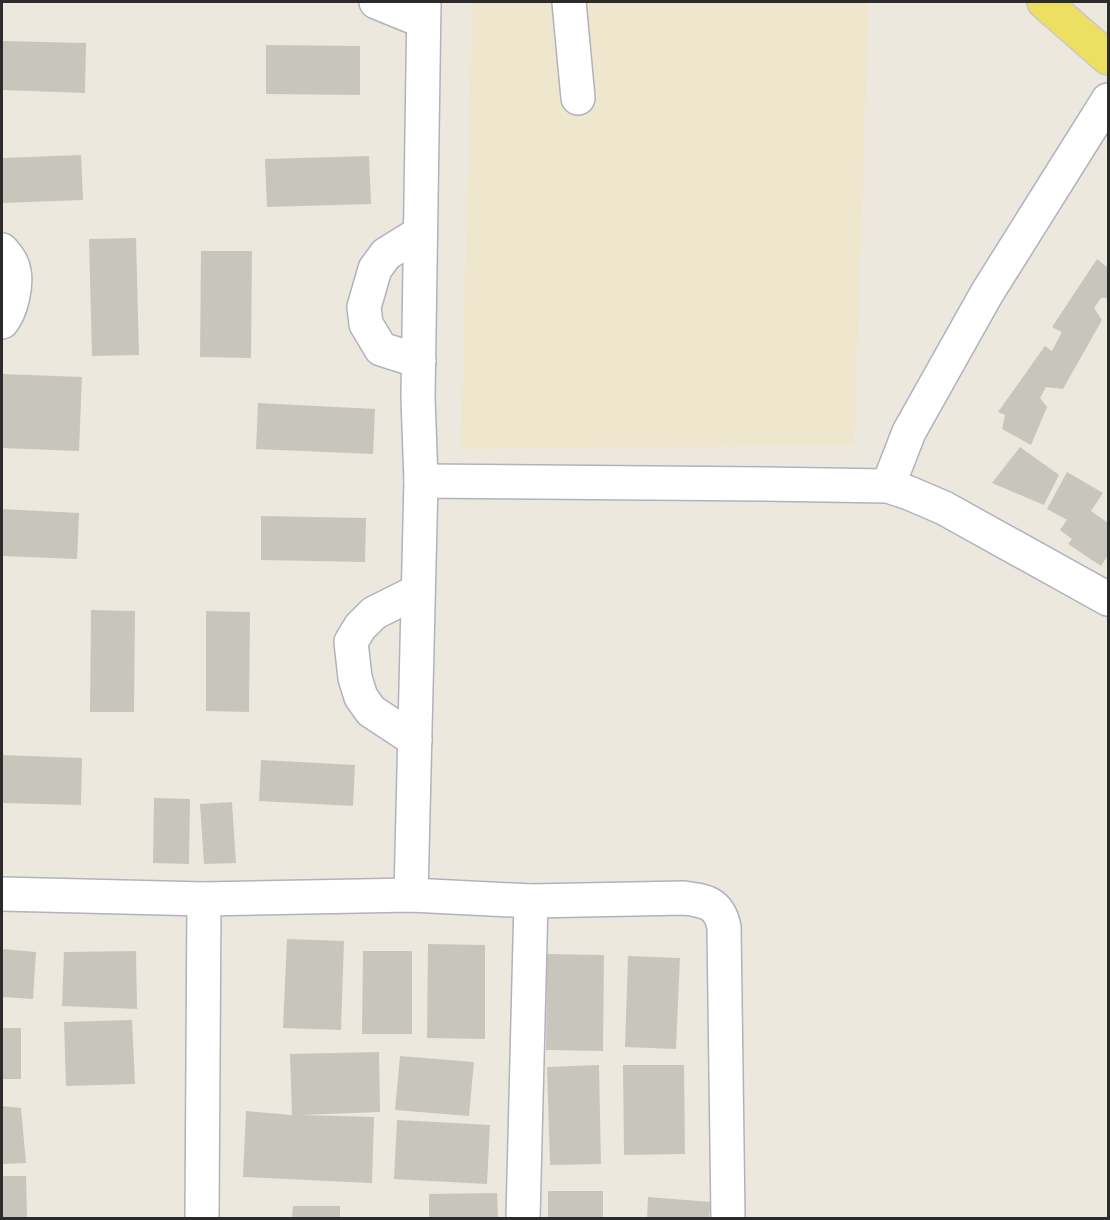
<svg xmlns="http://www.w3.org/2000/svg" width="1110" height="1220" font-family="Quicksand,sans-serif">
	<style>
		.education { fill: #eee7ce }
		.building { fill: #c8c6bc }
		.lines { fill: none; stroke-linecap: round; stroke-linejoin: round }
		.minor-casing { stroke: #b1b2be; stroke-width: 36 }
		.major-casing { stroke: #c8c8c8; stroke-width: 36 }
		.minor { stroke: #fff; stroke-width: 33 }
		.major { stroke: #eddf62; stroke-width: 33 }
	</style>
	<rect width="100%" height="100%" fill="#ece8de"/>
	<polygon class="education" points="472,2 869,2 854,445 461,449"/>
	<g class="building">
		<polygon points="2,41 86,43 85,93 2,90"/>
		<polygon points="266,45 360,46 360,95 266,94"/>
		<polygon points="81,155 83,200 2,203 2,158"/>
		<polygon points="369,156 371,204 267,207 265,159"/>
		<polygon points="136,238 139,355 92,356 89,239"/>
		<polygon points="201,251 252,251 251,358 200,357"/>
		<polygon points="1097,259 1108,268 1108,298 1101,298 1094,308 1102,320 1063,389 1046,387 1040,398 1047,407 1031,445 1002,429 1005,415 998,412 1045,346 1052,351 1062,332 1052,327"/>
		<polygon points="2,374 82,377 79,451 2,448"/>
		<polygon points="258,403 375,409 373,454 256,449"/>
		<polygon points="1020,447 1059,475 1044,505 992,483"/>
		<polygon points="1067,472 1103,493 1091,511 1108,523 1108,555 1101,566 1068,544 1072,539 1060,530 1067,520 1047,509"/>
		<polygon points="2,509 79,513 77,559 2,556"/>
		<polygon points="261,516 366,518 365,562 261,560"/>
		<polygon points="91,610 135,611 134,712 90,712"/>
		<polygon points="206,611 250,612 249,712 206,711"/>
		<polygon points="2,755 82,758 81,805 2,803"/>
		<polygon points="261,760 355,765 353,806 259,801"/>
		<polygon points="154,798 190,799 189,864 153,863"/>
		<polygon points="232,802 236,863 204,864 200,804"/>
		<polygon points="287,939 344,941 341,1030 283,1028"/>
		<polygon points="428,944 485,945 485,1039 427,1038"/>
		<polygon points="2,949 36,952 33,999 2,997"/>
		<polygon points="136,951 137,1009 62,1006 64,952"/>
		<polygon points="363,951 412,951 412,1034 362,1034"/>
		<polygon points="547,954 604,955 603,1051 546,1050"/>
		<polygon points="628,956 680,958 676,1049 625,1047"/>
		<polygon points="132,1020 135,1084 66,1086 64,1022"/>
		<rect x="2" y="1028" width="19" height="51"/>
		<polygon points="379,1052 380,1112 301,1115 374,1117 372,1183 243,1177 246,1111 292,1115 290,1054"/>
		<polygon points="400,1056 474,1062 469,1116 395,1110"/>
		<polygon points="599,1065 601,1164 550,1165 547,1067"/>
		<polygon points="623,1065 684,1065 685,1154 624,1155"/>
		<polygon points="2,1106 21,1108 26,1163 2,1164"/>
		<polygon points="397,1120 490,1125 487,1184 394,1179"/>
		<polygon points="2,1176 26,1176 27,1218 2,1218"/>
		<rect x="548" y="1191" width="55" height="27"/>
		<polygon points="497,1193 498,1218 429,1218 429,1194"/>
		<polygon points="648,1197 711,1202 709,1218 647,1218"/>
		<polygon points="293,1206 340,1206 340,1218 292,1218"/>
	</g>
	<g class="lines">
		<g class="minor-casing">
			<g id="minor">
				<polyline points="376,2 423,21"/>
				<polyline points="569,2 578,98"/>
				<path d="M2,250c5,6 11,13 12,21 3,15 -3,40 -12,51"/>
				<polyline points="419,361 381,349 366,324 364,307 375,269 386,254 420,233"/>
				<polyline points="421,481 763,484 888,486 909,493 944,508 1108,599"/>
				<polyline points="888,486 909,432 987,293 1108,100"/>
				<polyline points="415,740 371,711 361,697 355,678 351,642 360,627 374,613 418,591"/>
				<path d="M2,894l202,5 207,-4 120,6 153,-3c22,3 35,5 40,29l4,291"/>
				<polyline points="411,895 421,481 418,398 424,2"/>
				<polyline points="202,1218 204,899"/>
				<polyline points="523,1218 531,901"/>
			</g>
		</g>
		<g class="major-casing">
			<polyline id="major" points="1044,2 1108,58"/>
		</g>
		<use href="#minor" class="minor"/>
		<use href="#major" class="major"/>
	</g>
	<rect width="1110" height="1220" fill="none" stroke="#2b2b2b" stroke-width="6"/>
</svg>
